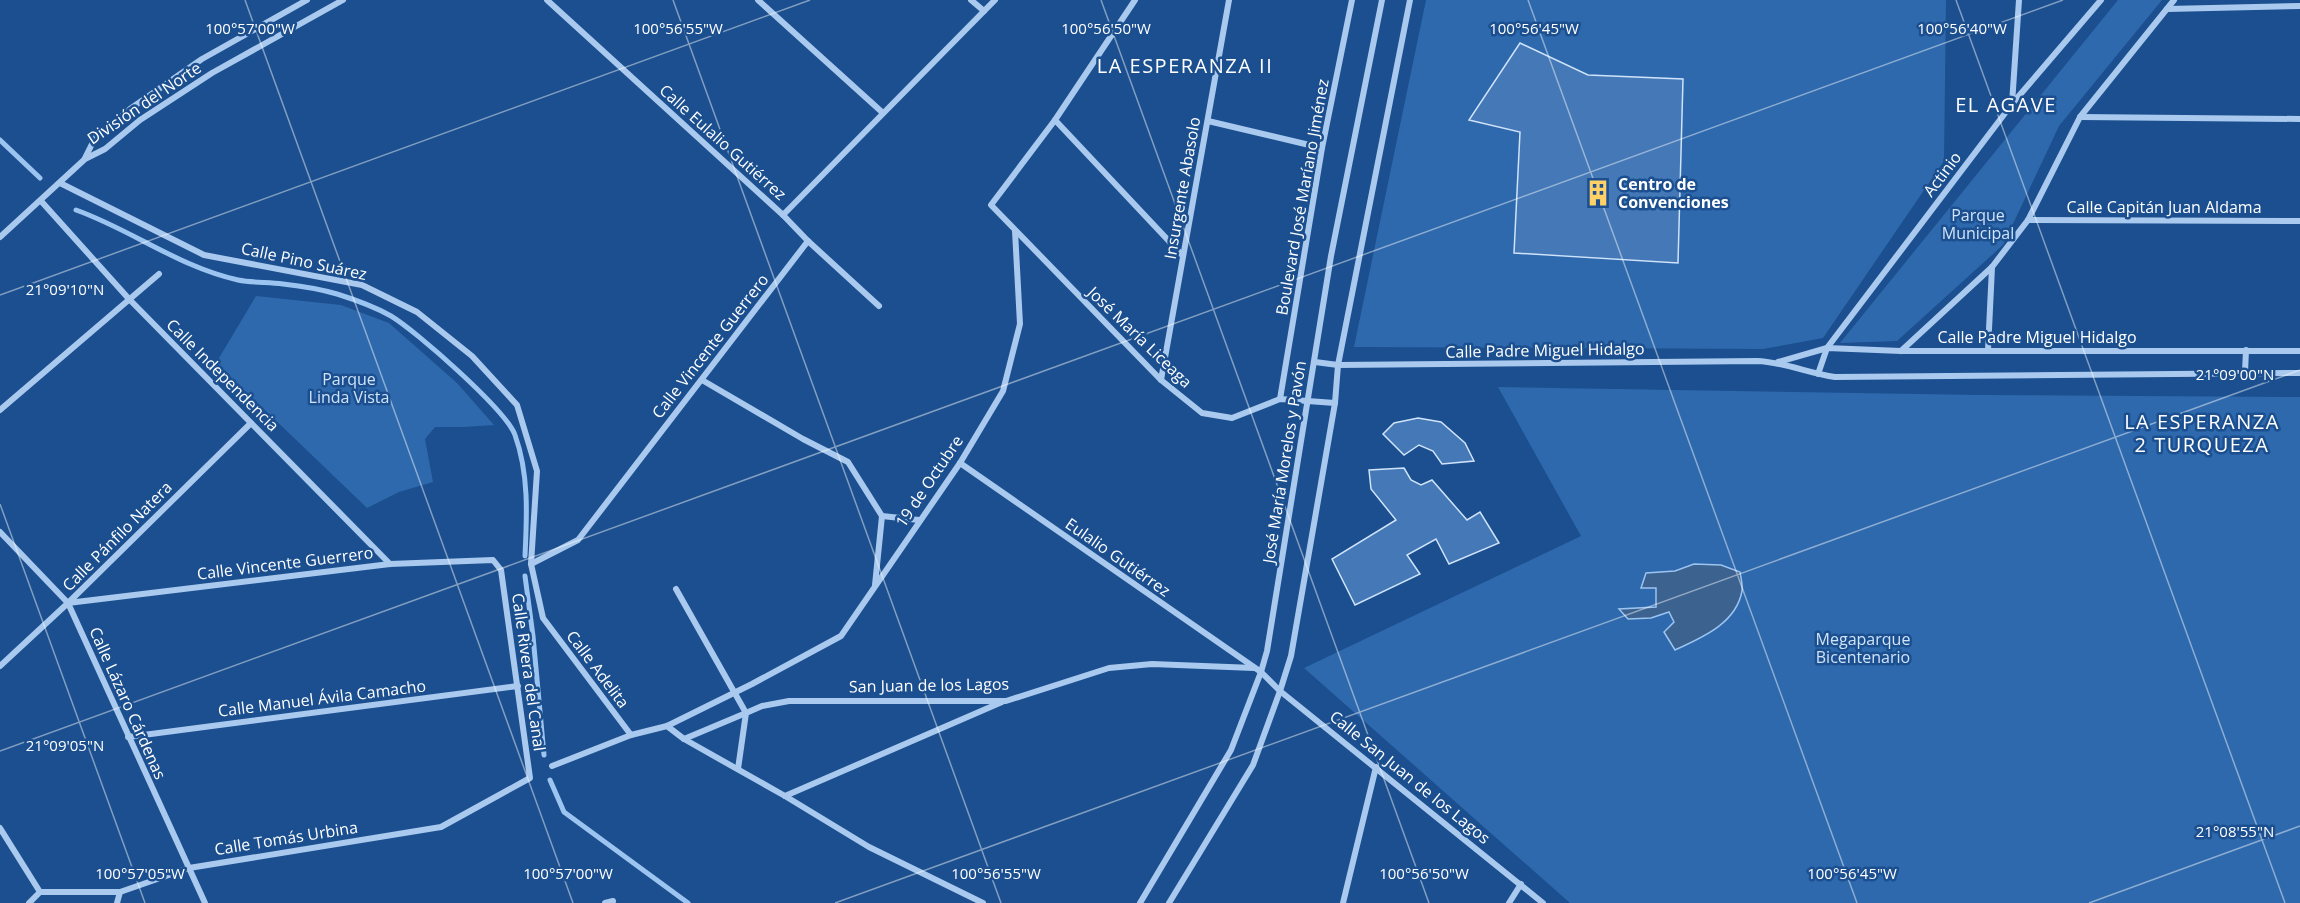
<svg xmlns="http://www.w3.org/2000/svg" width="2300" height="903" font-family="'Open Sans',sans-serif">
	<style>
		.green { fill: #2e69ad }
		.water { fill: #3c6290; stroke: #9cc4f0; stroke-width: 1.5 }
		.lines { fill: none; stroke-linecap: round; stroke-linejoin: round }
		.stream { stroke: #9cc4f0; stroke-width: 5 }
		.building { fill: #4478b7; stroke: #cfe3fa; stroke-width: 1.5 }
		.street { stroke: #a9c9ee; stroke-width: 6 }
		.ticks { fill: none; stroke: #fff; stroke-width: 1.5; stroke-opacity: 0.45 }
		.labels { text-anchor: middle; stroke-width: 5; stroke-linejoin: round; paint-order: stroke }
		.street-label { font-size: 16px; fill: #fff; stroke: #1b4f8f }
		.poi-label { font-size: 16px; font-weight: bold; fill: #fff; stroke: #1b4f8f; text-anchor: start }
		.park-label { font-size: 16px; fill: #cfe3fa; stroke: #1b4f8f }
		.quarter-label { font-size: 20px; letter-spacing: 1.5px; fill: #fff; stroke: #1b4f8f }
		.ticks-label { font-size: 15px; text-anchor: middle; fill: #fff; stroke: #1b4f8f; stroke-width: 5; stroke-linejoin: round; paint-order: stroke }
	</style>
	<rect width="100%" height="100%" fill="#1b4f8f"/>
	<g class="green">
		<polygon points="1426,0 1946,0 1944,161 1823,338 1763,349 1354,347"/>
		<polygon points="2118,0 2162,0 2059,126 2003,245 1897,341 1840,343"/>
		<polygon points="256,296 341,305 389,323 457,383 494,425 464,427 435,427 425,439 433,482 399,492 367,508 216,363"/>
		<polygon points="1498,387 1980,395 2300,397 2300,903 1570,903 1304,668 1581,536"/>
	</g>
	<path class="water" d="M1694,564l27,1 19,7c1,6 3,14 2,19 -6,33 -41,47 -67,59l-11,-18 10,-10 -5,-10 -18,6 -23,1 -9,-10 37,-2v-19h-15l5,-15 29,-2z"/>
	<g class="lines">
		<g class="stream">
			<polyline points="0,140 40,178"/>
			<path d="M76,210c56,20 103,57 162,70 15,3 30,2 45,4 18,2 37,5 54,10 16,5 40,14 54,22 25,15 115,94 124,119 14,39 12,80 10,121"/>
			<polyline points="525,576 533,636 544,755"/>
			<polyline points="550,780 564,812 688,903"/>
		</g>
	</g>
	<g class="building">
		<polygon points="1520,43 1588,75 1683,79 1678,263 1514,253 1520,132 1469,120"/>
		<polygon points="1418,418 1441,422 1465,443 1474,461 1442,464 1433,451 1419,445 1404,455 1383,434 1394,423"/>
		<polygon points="1404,468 1411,480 1421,485 1432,480 1467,520 1480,512 1499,543 1449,564 1436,539 1407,555 1420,574 1355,605 1332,559 1396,520 1371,489 1369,470"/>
	</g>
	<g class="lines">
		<g class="street">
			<polyline points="547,0 783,215 808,241 879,306"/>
			<polyline points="758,0 883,113"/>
			<polyline points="971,0 984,11"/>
			<polyline points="1135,0 1055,120 991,205 1161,380 1202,413 1232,418 1280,399 1335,403"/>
			<polyline points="2167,9 2300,6"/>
			<polyline points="2012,104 2019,0"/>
			<polyline points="2080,117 2300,119"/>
			<polyline points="1055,120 1183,256"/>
			<polyline points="1208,121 1322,148"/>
			<polyline points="85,158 95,138 130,109 202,59 307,0"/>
			<polyline points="60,183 204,255 362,285 417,312 472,356 517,405 537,471 531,564 543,618 631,735"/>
			<polyline points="41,201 129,299 390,564"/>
			<polyline points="783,215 995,0"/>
			<polyline points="2028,220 2300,221"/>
			<polyline points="0,237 85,159 105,149 140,120 212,73 343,0"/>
			<polyline points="1988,350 1992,267"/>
			<polyline points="1901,351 1992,267 2028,220 2080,117 2174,0"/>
			<path d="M1315,362l23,3 419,-4c27,1 51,12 78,16l465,-4"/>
			<polyline points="1778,362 1827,348 1901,351 2300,351"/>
			<polyline points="2245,372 2246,350"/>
			<polyline points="1818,374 1827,348 2012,104 2101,0"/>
			<polyline points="702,380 803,439 848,462 882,516 919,520"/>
			<polyline points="1161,380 1229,0"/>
			<polyline points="1280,399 1322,148 1352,0"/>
			<polyline points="0,410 159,274"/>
			<polyline points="960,463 1261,672 1280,691 1543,903"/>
			<polyline points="0,532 68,603 205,903"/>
			<polyline points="531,564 578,540 808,241"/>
			<polyline points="875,585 882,516"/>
			<polyline points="676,589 746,713 684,739"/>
			<polyline points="0,666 68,603 251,423"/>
			<polyline points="667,726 684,739 785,796 869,847 983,903"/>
			<polyline points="128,737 518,686"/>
			<polyline points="552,766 631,735 667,726 752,684 841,636 960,463 1003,391 1020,324 1015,231"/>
			<polyline points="738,769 746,713 762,706 789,701 1006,701 1109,668 1152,664 1254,668"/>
			<polyline points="785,796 1002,702"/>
			<polyline points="0,828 40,892"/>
			<polyline points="40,892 120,892 189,868 441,827 530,778 501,570 493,560 390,564 68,603"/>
			<polyline points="29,903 40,892"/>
			<polyline points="117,903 120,892"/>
			<polyline points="605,903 613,901"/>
			<polyline points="1140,903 1231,750 1261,672 1267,651 1331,256 1382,0"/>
			<polyline points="1169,903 1253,765 1280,691 1291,656 1335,403 1338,365 1410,0"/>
			<polyline points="1343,903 1376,767"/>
			<polyline points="1509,903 1521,884"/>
		</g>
	</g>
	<path class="ticks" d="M245,0l328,903M673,0l328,903M1101,0l328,903M1528,0l329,903M1956,0l329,903M0,295l810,-295M0,504l145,399M0,751l2063,-751M835,903l1465,-533M2089,903l211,-77"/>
	<defs>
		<g id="building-bare" transform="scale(2.07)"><path d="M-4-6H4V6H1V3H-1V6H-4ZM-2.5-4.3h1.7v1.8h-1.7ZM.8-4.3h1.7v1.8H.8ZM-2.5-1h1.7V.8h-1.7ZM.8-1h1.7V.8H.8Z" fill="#ffd166" stroke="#1b4f8f" stroke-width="2.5" paint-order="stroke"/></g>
	</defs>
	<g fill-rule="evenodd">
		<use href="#building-bare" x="1598" y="193"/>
	</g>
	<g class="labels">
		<g class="street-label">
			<text transform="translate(144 103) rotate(-34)" y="6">División del Norte</text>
			<text transform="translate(723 142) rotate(42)" y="6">Calle Eulalio Gutiérrez</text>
			<text transform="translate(1942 174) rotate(-53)" y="6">Actinio</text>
			<text transform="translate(1182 188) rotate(-80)" y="6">Insurgente Abasolo</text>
			<text transform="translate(1302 197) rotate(-80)" y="6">Boulevard José Maríano Jiménez</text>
			<text x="2164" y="213">Calle Capitán Juan Aldama</text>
			<text transform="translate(304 261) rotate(12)" y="6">Calle Pino Suárez</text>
			<text transform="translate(1140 337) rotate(44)" y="6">José María Liceaga</text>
			<text x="2037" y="343">Calle Padre Miguel Hidalgo</text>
			<text transform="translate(710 346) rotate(-52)" y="6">Calle Vincente Guerrero</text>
			<text transform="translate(1545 350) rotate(-1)" y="6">Calle Padre Miguel Hidalgo</text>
			<text transform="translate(223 375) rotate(45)" y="6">Calle Independencia</text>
			<text transform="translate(1284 462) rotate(-81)" y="6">José María Morelos y Pavón</text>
			<text transform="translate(929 481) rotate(-56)" y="6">19 de Octubre</text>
			<text transform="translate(117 536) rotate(-45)" y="6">Calle Pánfilo Natera</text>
			<text transform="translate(1118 557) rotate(35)" y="6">Eulalio Gutiérrez</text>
			<text transform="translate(285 563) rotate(-7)" y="6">Calle Vincente Guerrero</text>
			<text transform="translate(598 669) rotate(53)" y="6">Calle Adelita</text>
			<text transform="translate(529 672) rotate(82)" y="6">Calle Rivera del Canal</text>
			<text transform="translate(929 685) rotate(-1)" y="6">San Juan de los Lagos</text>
			<text transform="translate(322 698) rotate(-7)" y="6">Calle Manuel Ávila Camacho</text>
			<text transform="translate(128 703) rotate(66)" y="6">Calle Lázaro Cárdenas</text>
			<text transform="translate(1410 777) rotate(39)" y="6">Calle San Juan de los Lagos</text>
			<text transform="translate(286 838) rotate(-9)" y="6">Calle Tomás Urbina</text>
		</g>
		<g class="poi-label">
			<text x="1618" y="190">Centro de<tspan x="1618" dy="18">Convenciones</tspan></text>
		</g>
		<g class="park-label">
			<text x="1978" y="221">Parque<tspan x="1978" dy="18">Municipal</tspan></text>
			<text x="349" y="385">Parque<tspan x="349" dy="18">Linda Vista</tspan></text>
			<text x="1863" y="645">Megaparque<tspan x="1863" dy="18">Bicentenario</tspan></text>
		</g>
		<g class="quarter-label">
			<text x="1185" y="73">LA ESPERANZA II</text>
			<text x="2006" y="112">EL AGAVE</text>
			<text x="2202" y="429">LA ESPERANZA<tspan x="2202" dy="23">2 TURQUEZA</tspan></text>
		</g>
	</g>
	<g class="ticks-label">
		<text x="678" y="34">100°56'55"W</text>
		<text x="250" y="34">100°57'00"W</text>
		<text x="1106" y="34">100°56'50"W</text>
		<text x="1534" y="34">100°56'45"W</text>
		<text x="1962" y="34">100°56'40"W</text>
		<text x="65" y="295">21°09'10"N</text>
		<text x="2235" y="380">21°09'00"N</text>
		<text x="65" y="751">21°09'05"N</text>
		<text x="2235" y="837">21°08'55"N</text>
		<text x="140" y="879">100°57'05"W</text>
		<text x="568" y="879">100°57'00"W</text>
		<text x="996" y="879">100°56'55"W</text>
		<text x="1424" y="879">100°56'50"W</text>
		<text x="1852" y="879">100°56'45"W</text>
	</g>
</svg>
